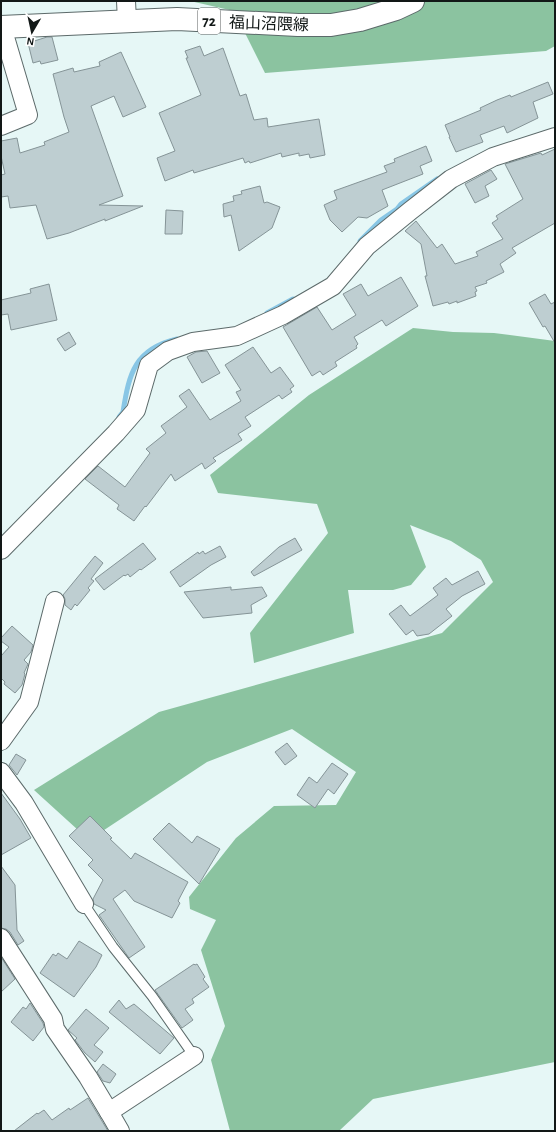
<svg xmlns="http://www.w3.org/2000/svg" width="556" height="1132" font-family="'Alegreya Sans','Noto Sans JP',sans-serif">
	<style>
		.forest { fill: #8bc3a0 }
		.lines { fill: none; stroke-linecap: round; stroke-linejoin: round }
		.stream { stroke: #88c6e5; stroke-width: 5 }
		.building { fill: #beced1; stroke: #859497 }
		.lane-casing { stroke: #5c6a6a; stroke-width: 11 }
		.street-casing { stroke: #5c6a6a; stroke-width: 20 }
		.primary-casing { stroke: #5c6a6a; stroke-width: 24 }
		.lane { stroke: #fff; stroke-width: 9 }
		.street { stroke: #fff; stroke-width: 18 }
		.primary { stroke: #fff; stroke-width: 22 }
		.labels { text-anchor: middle; stroke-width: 3.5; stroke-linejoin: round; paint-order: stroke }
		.shield { fill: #fff; stroke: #595d5d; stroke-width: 1 }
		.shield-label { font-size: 15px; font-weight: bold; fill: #121817 }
		.street-label { font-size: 16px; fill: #121817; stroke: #fff }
	</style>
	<rect width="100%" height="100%" fill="#e6f7f6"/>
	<g class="forest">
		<polygon points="190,1 555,1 555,46 546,51 265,73 234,11"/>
		<polygon points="413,328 453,332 494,333 555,341 555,1062 373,1099 339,1131 230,1131 211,1060 225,1026 201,950 216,920 190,909 189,897 236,838 274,806 336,805 356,772 292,729 207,762 89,840 34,790 159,712 442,633 493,582 481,560 451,541 410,525 426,567 411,585 393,590 348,590 354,633 254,663 250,633 328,533 317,504 218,493 210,475 309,395"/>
	</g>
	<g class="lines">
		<g class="stream">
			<polyline points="360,241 381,220 397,209 401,204 437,179"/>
			<polyline points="267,313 293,299"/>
			<path d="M119,417l4,-5c6,-39 12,-63 54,-73"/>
		</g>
	</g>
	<g class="building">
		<polygon points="47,37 52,37 58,60 41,64 40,61 33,63 28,43"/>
		<polygon points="200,46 204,56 223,48 240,96 246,94 254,120 267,118 268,127 319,119 325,155 310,158 309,154 299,156 299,153 282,157 281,153 250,163 249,161 245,163 243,158 194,173 193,170 165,181 157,158 175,151 159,113 201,95 186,58 188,58 185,51"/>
		<polygon points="121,52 146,107 123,117 114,96 91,106 123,196 99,205 143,206 105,221 105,219 69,233 47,239 36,205 10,208 8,196 1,197 1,175 5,174 1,156 1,141 17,138 20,153 45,145 44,142 69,132 64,117 53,74 73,68 74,72 100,66 99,62"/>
		<polygon points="548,82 553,94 533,102 538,118 507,133 504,126 480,135 483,142 456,152 449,137 450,137 445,125 481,110 480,108 497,100 510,95 511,97"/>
		<polygon points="426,146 432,161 420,166 423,174 382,190 388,206 367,218 358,217 342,232 330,220 324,205 337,199 334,191 387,172 384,166 395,162 394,159"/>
		<polygon points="555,149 555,223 512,248 516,253 500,264 504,272 486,281 487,283 475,287 477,291 475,292 476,296 457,303 457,301 449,304 448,302 433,306 425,276 427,276 421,244 405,231 416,221 437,248 442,244 455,264 478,256 476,252 503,239 492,223 498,219 496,216 523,199 505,164 541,153 542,155"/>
		<polygon points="491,170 497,179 485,186 489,196 475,203 465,184"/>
		<polygon points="260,186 264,203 267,202 280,207 272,228 239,251 231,215 224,217 223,204 234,201 233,196 242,194 241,191"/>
		<polygon points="166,210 183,211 182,234 165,234"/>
		<polygon points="401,277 418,306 386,326 382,320 354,337 358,344 356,346 357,348 335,362 337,366 323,375 320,371 312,376 283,327 317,307 332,330 356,315 343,294 361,284 368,296"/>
		<polygon points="49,284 57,320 11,330 8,314 1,315 1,300 31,293 30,289"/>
		<polygon points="545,294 551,304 555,302 555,343 545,326 543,327 529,303"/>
		<polygon points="69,332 76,344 65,351 57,339"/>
		<polygon points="253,347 271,373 280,367 294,386 290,389 292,392 282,399 279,395 245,417 251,426 238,434 242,440 213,458 216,461 205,469 202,463 175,481 171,474 146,507 145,506 134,521 117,509 119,505 85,479 98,466 125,487 150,453 146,449 166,433 161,426 187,407 179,396 189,389 210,420 241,401 236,392 241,390 225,365"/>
		<polygon points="207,351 220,373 202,383 187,357 196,352"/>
		<polygon points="295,538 302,550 254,576 251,572 279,547"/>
		<polygon points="143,543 156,559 141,570 140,569 130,577 128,574 125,576 124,575 104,590 95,579"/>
		<polygon points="220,546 226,557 211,565 180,587 170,572 198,552 199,554 203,551 205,554"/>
		<polygon points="95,556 103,563 91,579 94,581 88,588 90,590 77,606 75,604 71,610 65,605 65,599 63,595"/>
		<polygon points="478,571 485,584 462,596 446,609 452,616 429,634 417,636 413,630 406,635 389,614 401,605 410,616 438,595 433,588 446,578 452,585"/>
		<polygon points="231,587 231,590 262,587 267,596 251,605 252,613 203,618 184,592"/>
		<polygon points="12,626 33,645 31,652 24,660 28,664 24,673 25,674 22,685 15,693 4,684 5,682 1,678 1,656 9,647 1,641 1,638"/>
		<polygon points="287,743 297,756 285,765 275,752"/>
		<polygon points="16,754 26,760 17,775 9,765"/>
		<polygon points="332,763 348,774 334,794 328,789 315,808 297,795 309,777 317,783"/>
		<polygon points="1,793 20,819 31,838 1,855"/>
		<polygon points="90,816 112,838 110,839 131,859 135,853 188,882 178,901 180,903 172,918 134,901 125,890 113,899 145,947 129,958 99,915 106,910 94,904 93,899 103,880 88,865 93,860 69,836"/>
		<polygon points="169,823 192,843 197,836 220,849 199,884 153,839"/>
		<polygon points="1,866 15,885 17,930 24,941 18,945 10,932 6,929 1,928"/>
		<polygon points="79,941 102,955 96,967 74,997 40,973 53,954 56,956 58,953 67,959"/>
		<polygon points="1,957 15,979 1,992"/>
		<polygon points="194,964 195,965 197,964 205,977 203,979 209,987 192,999 194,1003 185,1009 193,1020 182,1028 155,990"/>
		<polygon points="119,1000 126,1009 134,1004 174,1038 160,1054 109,1012"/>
		<polygon points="30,1003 43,1023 44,1027 33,1041 11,1022 23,1007 26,1009"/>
		<polygon points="86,1009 109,1028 94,1045 103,1052 95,1062 85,1053 75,1040 77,1038 68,1030"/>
		<polygon points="103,1064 116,1074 110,1083 103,1081 97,1072"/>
		<polygon points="88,1098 108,1131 14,1131 37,1113 38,1114 44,1110 52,1120 69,1108 70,1110"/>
	</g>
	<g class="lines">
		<g class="lane-casing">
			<polyline id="lane" points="84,904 113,947 152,996 194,1056"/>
		</g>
		<g class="street-casing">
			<g id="street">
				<polyline points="126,1 127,21"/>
				<polyline points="1,126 28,115 2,27"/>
				<polyline points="1,550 116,433 136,410 149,365 168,351 193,342 237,336 283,315 333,286 367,246 410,211 451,179 493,157 555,137"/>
				<polyline points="1,741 29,702 55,601"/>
				<polyline points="1,772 24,803 84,904"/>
				<polyline points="1,938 53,1019 55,1029 88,1077 109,1112"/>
				<polyline points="120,1131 109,1112 194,1056"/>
			</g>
		</g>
		<g class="primary-casing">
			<polyline id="primary" points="1,27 177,19 298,25 331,25 360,20 396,9 413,1"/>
		</g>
		<use href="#lane" class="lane"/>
		<use href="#street" class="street"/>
		<use href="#primary" class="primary"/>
	</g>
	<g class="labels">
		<rect class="shield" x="198" y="8" width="22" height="26" rx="3"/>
		<g class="shield-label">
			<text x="209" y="26">72</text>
		</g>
		<g class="street-label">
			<text transform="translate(269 23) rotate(2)" y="6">福山沼隈線</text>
		</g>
	</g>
	<rect width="556" height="1132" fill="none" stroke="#121817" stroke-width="4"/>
	<g transform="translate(32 32) rotate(189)" stroke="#ffffff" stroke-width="3" paint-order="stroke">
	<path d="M0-3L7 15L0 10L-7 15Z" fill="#121817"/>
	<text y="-6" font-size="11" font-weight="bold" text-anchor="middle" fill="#121817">N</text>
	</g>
</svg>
